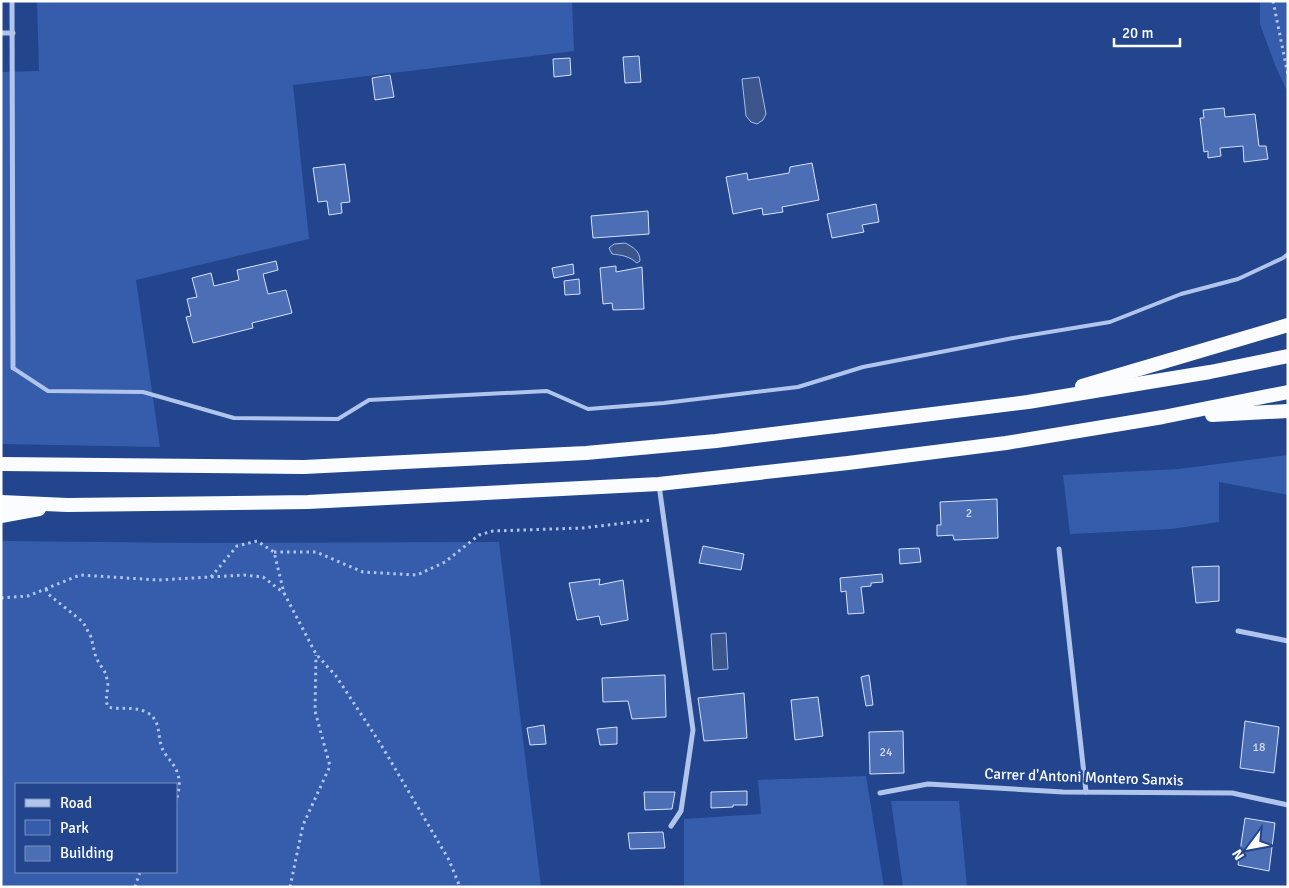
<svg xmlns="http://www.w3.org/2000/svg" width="1289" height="888" font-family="Signika,sans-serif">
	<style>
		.green { fill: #355dab; fill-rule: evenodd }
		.water { fill: #3c558b; stroke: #a5beed }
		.building { fill: #4b6eb5; stroke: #d6e2f9 }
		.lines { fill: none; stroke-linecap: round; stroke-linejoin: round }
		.path { stroke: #b1c5ec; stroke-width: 3; stroke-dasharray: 2.5 4; stroke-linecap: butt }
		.service { stroke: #b1c5ec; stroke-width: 4 }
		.minor { stroke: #b1c5ec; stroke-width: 5 }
		.trunk { stroke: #fafcff; stroke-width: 14 }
		.labels { text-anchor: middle; stroke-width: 5; stroke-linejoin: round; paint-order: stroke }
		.number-label { font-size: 12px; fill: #d2dbec }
		.street-label { font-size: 15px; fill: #fff; stroke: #22458e }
	</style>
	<rect width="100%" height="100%" fill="#22458e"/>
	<g class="green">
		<polygon points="37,1 572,1 574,51 293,85 309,239 136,280 160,447 1,444 1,72 39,71"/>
		<polygon points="1260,1 1288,1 1288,93 1275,65 1260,24"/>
		<polygon points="1288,455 1288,495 1219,482 1219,522 1171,529 1070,534 1063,475 1179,469"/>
		<path d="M1,541l197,2 301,-1 42,345h-540zM176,784v88h-160v-88z"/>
		<polygon points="866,776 884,887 684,887 684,819 761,814 758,780"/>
		<polygon points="891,801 959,801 967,887 903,887"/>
	</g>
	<g class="water">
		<polygon points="759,77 766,114 763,120 757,124 751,122 746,116 742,79"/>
		<path d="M625,243c8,4 15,8 15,18l-3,2c-8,-7 -16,-8 -25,-9l-3,-6 5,-4z"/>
		<polygon points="726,633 728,669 713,670 711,634"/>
	</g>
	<g class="building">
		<polygon points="639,56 641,82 625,83 623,57"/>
		<polygon points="570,58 571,75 554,77 553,59"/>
		<polygon points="390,75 394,97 375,100 372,78"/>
		<polygon points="1224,108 1225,117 1255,114 1259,146 1266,146 1268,159 1244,162 1243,146 1220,148 1221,156 1208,158 1208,151 1204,152 1200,118 1204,118 1203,110"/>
		<polygon points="812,163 819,200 782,207 783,212 763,215 762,208 733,214 726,177 747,173 748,180 789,173 790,167"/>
		<polygon points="345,164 350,202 341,203 342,213 329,215 327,201 318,202 313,168"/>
		<polygon points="876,204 879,222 862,225 864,232 832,238 827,214"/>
		<polygon points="648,211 649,234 593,238 591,216"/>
		<polygon points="276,261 278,270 263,274 268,294 286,290 292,313 252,323 253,328 193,343 186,317 191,316 187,299 197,297 192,278 211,273 214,286 239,280 237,270"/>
		<polygon points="573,264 574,274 554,278 552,268"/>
		<polygon points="616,266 616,272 642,267 644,309 613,310 612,303 603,304 600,268"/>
		<polygon points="579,279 580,294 565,295 564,281"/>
		<polygon points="997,499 998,538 954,540 953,535 937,536 937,525 941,525 940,502"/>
		<polygon points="703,546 744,554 741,570 699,563"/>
		<polygon points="919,548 921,562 900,564 899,549"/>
		<polygon points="1219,566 1219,601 1196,603 1192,567"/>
		<polygon points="882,574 883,582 871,583 871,586 861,587 864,613 848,614 846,591 841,592 840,578"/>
		<polygon points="600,579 599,585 623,580 628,620 601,625 599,616 577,620 569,583"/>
		<polygon points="665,675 666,717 632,719 628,701 603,702 602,678"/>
		<polygon points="869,675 873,705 866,706 861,677"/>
		<polygon points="744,693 747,738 704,741 698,698"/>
		<polygon points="818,697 823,736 795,740 791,700"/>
		<polygon points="1245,721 1279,727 1274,773 1240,768"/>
		<polygon points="544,725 546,744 530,745 527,728"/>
		<polygon points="617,727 617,744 600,745 597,729"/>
		<polygon points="903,731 904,773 870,774 869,732"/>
		<polygon points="747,791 747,805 733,805 733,807 711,808 711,792"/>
		<polygon points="644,792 675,792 672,809 645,810"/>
		<polygon points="1245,818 1275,823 1269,871 1238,865"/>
		<polygon points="663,832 665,848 630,849 628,833"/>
	</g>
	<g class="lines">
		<g class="path">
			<polyline points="1273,1 1288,75"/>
			<polyline points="274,552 316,552 363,572 417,575 445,562 479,535 493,531 582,528 651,520"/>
			<polyline points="211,577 237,546 257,541 274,552 284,593 316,654 336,676 380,743 449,860 460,887"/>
			<path d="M46,589l2,5 35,28 8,15 5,21 10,16 2,11 -2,16 2,6c12,3 27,-1 38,5 17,8 10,27 18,40 5,8 12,14 14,23 3,9 0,18 -2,27"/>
			<polyline points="1,598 28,596 80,575 158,580 244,575 263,577 284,593"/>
			<polyline points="135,887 140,872"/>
			<polyline points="290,887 303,825 330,766 315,711 316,655"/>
		</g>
		<polyline class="service" points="13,368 48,391 143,392 234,418 338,419 369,400 547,391 588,409 664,403 798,387 863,367 1013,338 1110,322 1181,294 1238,279 1283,258 1288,254"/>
		<g class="minor">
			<polyline points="12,1 13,368"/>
			<polyline points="1,33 13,33"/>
			<polyline points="659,485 693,730 681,811 671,826"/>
			<polyline points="1059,549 1086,792"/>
			<polyline points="1238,631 1288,641"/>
			<polyline points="880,793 928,784 1063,792 1232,793 1288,805"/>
		</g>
		<g class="trunk">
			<polyline points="1082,386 1288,325"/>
			<polyline points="1212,415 1288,411"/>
			<polyline points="1,464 304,467 586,453 716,441 1028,402 1210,372 1288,356"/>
			<polyline points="1,502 67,505 308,502 659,484 848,463 1006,443 1163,417 1288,392"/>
			<polyline points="1,516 39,509"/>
		</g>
	</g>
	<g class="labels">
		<g class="number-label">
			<text x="969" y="517">2</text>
			<text x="1259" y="751">18</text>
			<text x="886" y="756">24</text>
		</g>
		<g class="street-label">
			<text transform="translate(1084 777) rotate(2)" y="5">Carrer d'Antoni Montero Sanxis</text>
		</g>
	</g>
	<rect width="1289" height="888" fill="none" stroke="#ffffff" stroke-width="5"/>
	<rect x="15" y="783" width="162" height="90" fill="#22458e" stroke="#7a8fbb"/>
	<rect x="25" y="799" width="25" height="8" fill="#b1c5ec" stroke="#7a8fbb"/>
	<text x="60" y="808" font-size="15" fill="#ffffff">Road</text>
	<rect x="25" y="820" width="25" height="15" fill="#355dab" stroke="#7a8fbb"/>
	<text x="60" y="833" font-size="15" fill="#ffffff">Park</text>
	<rect x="25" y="846" width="25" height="15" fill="#4b6eb5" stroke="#7a8fbb"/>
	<text x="60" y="858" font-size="15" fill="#ffffff">Building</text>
	<g transform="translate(1249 848) rotate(238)" stroke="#22458e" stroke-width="4" paint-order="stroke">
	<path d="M0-4L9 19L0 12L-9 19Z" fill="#ffffff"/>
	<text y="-8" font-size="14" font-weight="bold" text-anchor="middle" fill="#ffffff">N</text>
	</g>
	<path d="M1114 38v8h66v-8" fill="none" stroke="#ffffff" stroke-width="2.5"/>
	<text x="1122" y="38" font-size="15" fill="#ffffff" stroke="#22458e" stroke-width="4" paint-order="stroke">20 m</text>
</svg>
